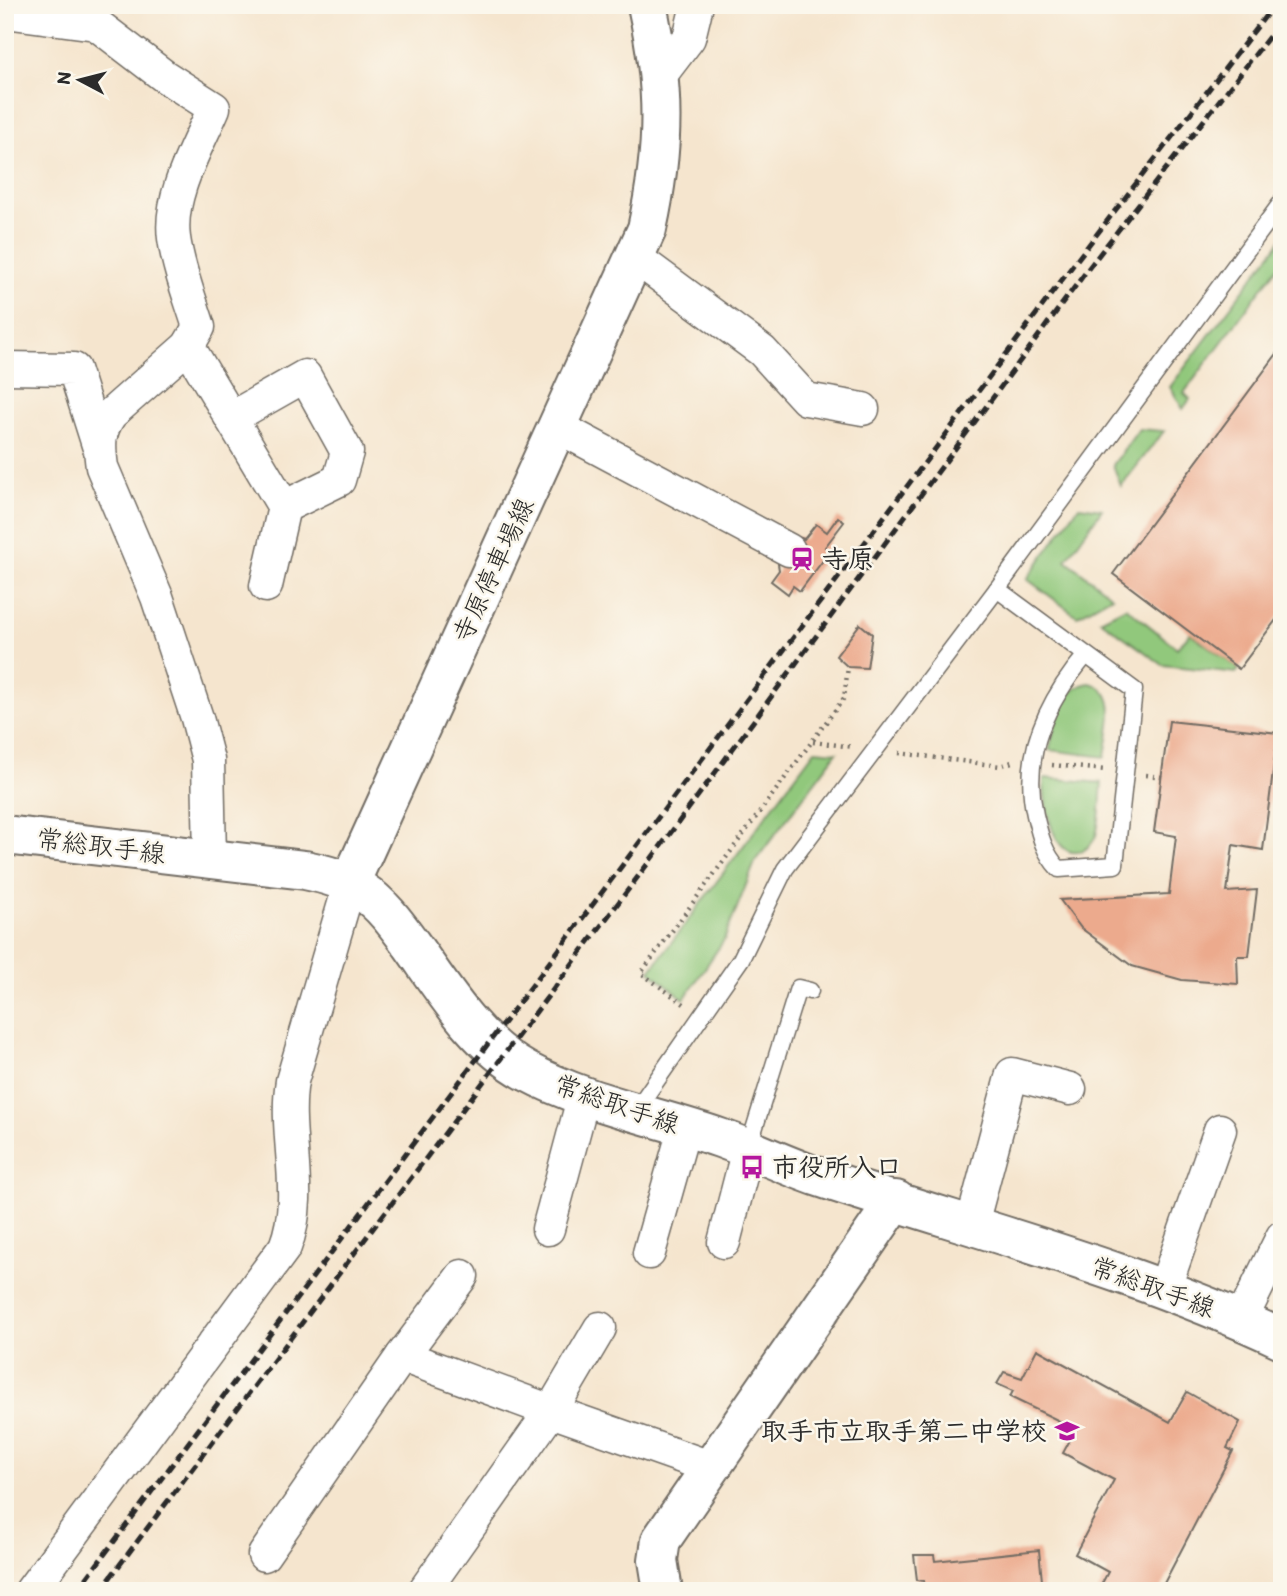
<svg xmlns="http://www.w3.org/2000/svg" width="1287" height="1596" font-family="Itim,'Klee One',sans-serif">
	<style>
		.green { fill: #91c87b; stroke: #5e7a53; stroke-width: 2 }
		.building { fill: #ecaa8d }
		.lines { fill: none; stroke-linecap: round; stroke-linejoin: round }
		.lane-casing { stroke: #726c64; stroke-width: 19 }
		.street-casing { stroke: #726c64; stroke-width: 35 }
		.secondary-casing { stroke: #726c64; stroke-width: 42 }
		.path { stroke: #726c64; stroke-width: 4.5; stroke-dasharray: 2 5; stroke-linecap: butt }
		.lane { stroke: #fff; stroke-width: 16 }
		.street { stroke: #fff; stroke-width: 32 }
		.secondary { stroke: #fff; stroke-width: 38 }
		.rail { stroke: #2b2b2b; stroke-width: 5; stroke-dasharray: 10 5; stroke-linecap: butt }
		.labels { text-anchor: middle; stroke-width: 5; stroke-linejoin: round; paint-order: stroke }
		.poi-label { font-size: 26px; font-weight: bold; fill: #2b2b2b; stroke: #fbf7ec; text-anchor: start }
		.street-label { font-size: 26px; fill: #2b2b2b; stroke: #fbf7ec }
	</style>
	<rect width="100%" height="100%" fill="#fbf7ec"/>
	<filter id="ink" filterUnits="userSpaceOnUse"><feTurbulence type="fractalNoise" baseFrequency=".0143" numOctaves="2"/><feDisplacementMap in="SourceGraphic" scale="14" xChannelSelector="R" yChannelSelector="G"/><feConvolveMatrix kernelMatrix="1 2 1 2 8 2 1 2 1" color-interpolation-filters="sRGB"/></filter>
	<filter id="wash" filterUnits="userSpaceOnUse"><feTurbulence type="fractalNoise" baseFrequency=".00686" numOctaves="4" result="noise"/><feDisplacementMap in="SourceGraphic" scale="28" xChannelSelector="R" yChannelSelector="G"/><feGaussianBlur stdDeviation="1.57" result="paint"/><feColorMatrix in="noise" values="0 0 0 0 0 0 0 0 0 0 0 0 0 0 0 0 0 1.4 0 .05"/><feComposite in="paint" operator="in"/></filter>
	<g filter="url(#wash)">
		<rect width="100%" height="100%" fill="#f5e5ce"/>
		<g class="green">
			<polygon points="1282,239 1282,261 1184,393 1190,399 1183,409 1170,387"/>
			<polygon points="1139,429 1164,431 1121,486 1113,465"/>
			<polygon points="1079,506 1102,509 1066,560 1112,596 1077,616 1027,579"/>
			<polygon points="1126,607 1177,648 1190,633 1239,669 1236,673 1163,665 1100,620"/>
			<path d="M1090,683c33,9 18,48 15,74l-56,-7c6,-23 12,-64 41,-67z"/>
			<polygon points="815,750 837,752 756,860 724,940 684,999 650,971"/>
			<path d="M1044,778l58,5c-2,17 -1,39 -7,55 -3,6 -10,13 -17,14 -27,5 -35,-56 -34,-74z"/>
		</g>
		<g id="blocks">
			<g class="building">
				<polygon points="1282,347 1282,612 1239,669 1113,574"/>
				<polygon points="838,517 844,522 825,547 830,551 800,591 793,586 788,594 771,581 779,570 778,564 798,537 804,539 816,524 827,532"/>
				<polygon points="860,624 872,634 867,668 848,667 836,656"/>
				<polygon points="1169,721 1278,733 1263,850 1233,845 1227,892 1257,890 1249,956 1237,956 1238,984 1182,980 1132,966 1081,928 1060,900 1169,894 1176,836 1154,832"/>
				<polygon points="1037,1349 1170,1422 1187,1392 1240,1422 1227,1448 1233,1451 1160,1591 1098,1591 1108,1572 1075,1554 1114,1480 1063,1453 1076,1429 1010,1397 1013,1391 997,1384 1004,1372 1022,1378"/>
				<polygon points="1039,1550 1043,1591 925,1591 924,1581 917,1580 914,1555 934,1555 935,1561"/>
			</g>
		</g>
	</g>
	<g filter="url(#ink)">
		<use href="#blocks" fill-opacity="0" stroke="#726c64" stroke-width="2"/>
		<g class="lines">
			<g class="lane-casing">
				<g id="lane">
					<path d="M997,589l137,101 -19,175 -56,4c-15,-16 -19,-33 -24,-54 -14,-61 12,-114 51,-160"/>
					<polyline points="636,1110 741,959 785,869 997,589 1282,202"/>
					<polyline points="748,1149 798,988 810,991"/>
				</g>
			</g>
			<g class="street-casing">
				<g id="street">
					<path d="M5,12l91,12 68,52 50,32c-16,38 -46,87 -40,130 4,30 16,60 25,89l-11,19 -77,68c-13,18 -12,32 -9,53l55,130 40,121 11,42 2,99"/>
					<polyline points="660,76 689,38 697,5"/>
					<polyline points="636,258 762,351 806,399 863,409"/>
					<polyline points="188,346 284,507 266,586"/>
					<polyline points="5,368 74,369 98,445"/>
					<polyline points="231,418 305,376 347,452 339,480 284,507"/>
					<polyline points="558,427 789,550"/>
					<polyline points="972,1224 1012,1074 1070,1089"/>
					<polyline points="548,1229 584,1095"/>
					<polyline points="724,1242 748,1149"/>
					<polyline points="649,1253 685,1126"/>
					<polyline points="462,1276 402,1356 551,1411 600,1328"/>
					<polyline points="1164,1290 1220,1130"/>
					<polyline points="1241,1320 1282,1237"/>
					<polyline points="264,1555 402,1356"/>
					<path d="M31,1591l254,-344c21,-53 -2,-112 7,-166l58,-198"/>
					<polyline points="424,1591 551,1411 710,1467"/>
				</g>
			</g>
			<g class="secondary-casing">
				<g id="secondary">
					<path d="M5,835l300,35c20,4 40,9 57,21 20,13 35,34 49,53 33,46 64,99 115,127 59,32 131,45 194,67 34,12 66,28 99,39 155,52 315,92 463,162"/>
					<path d="M350,883l297,-654c18,-82 18,-142 0,-224"/>
					<polyline points="663,1591 658,1560 661,1540 896,1200"/>
				</g>
			</g>
			<g class="path">
				<polyline points="813,742 853,747"/>
				<polyline points="899,753 1000,766 1012,762"/>
				<polyline points="1052,765 1106,770"/>
				<polyline points="1146,775 1162,777"/>
				<polyline points="684,1004 641,973 844,698 848,667"/>
			</g>
			<use href="#lane" class="lane"/>
			<use href="#street" class="street"/>
			<use href="#secondary" class="secondary"/>
			<g class="rail">
				<polyline points="77,1591 1080,256 1274,5"/>
				<polyline points="100,1591 646,866 1091,265 1282,20"/>
			</g>
		</g>
	</g>
	<defs>
		<g id="station-bare" transform="scale(1.89)"><path d="M-3-6H3Q5-6 5-4V2Q5 4 3 4L4.5 6H3L1.5 4h-3L-3 6H-4.5L-3 4Q-5 4-5 2V-4Q-5-6-3-6ZM-3.5-4v3h7v-3ZM-3.5 1v1.5H-2V1ZM2 1v1.5H3.5V1Z" fill="#b5179e" stroke="#fbf7ec" stroke-width="2.5" paint-order="stroke"/></g>
		<g id="bus-bare" transform="scale(1.89)"><path d="M-5-6H5V4H4V6H2V4H-2V6H-4V4H-5ZM-3.5-4V0h7V-4ZM-3.5 1.2v1.5H-2V1.2ZM2 1.2v1.5H3.5V1.2Z" fill="#b5179e" stroke="#fbf7ec" stroke-width="2.5" paint-order="stroke"/></g>
		<g id="school-bare" transform="scale(1.89)"><path d="M0-5L7-2L0 1L-7-2ZM-4 1L0 2.5L4 1V4Q0 6-4 4Z" fill="#b5179e" stroke="#fbf7ec" stroke-width="2.5" paint-order="stroke"/></g>
	</defs>
	<g fill-rule="evenodd">
		<use href="#station-bare" x="802" y="559"/>
		<use href="#bus-bare" x="752" y="1167"/>
		<use href="#school-bare" x="1067" y="1431"/>
	</g>
	<g class="labels">
		<g class="poi-label">
			<text x="822" y="568">寺原</text>
			<text x="772" y="1176">市役所入口</text>
			<text x="1047" y="1440" text-anchor="end">取手市立取手第二中学校</text>
		</g>
		<g class="street-label">
			<text transform="translate(493 570) rotate(-65)" y="9">寺原停車場線</text>
			<text transform="translate(101 846) rotate(7)" y="9">常総取手線</text>
			<text transform="translate(617 1104) rotate(19)" y="9">常総取手線</text>
			<text transform="translate(1153 1287) rotate(20)" y="9">常総取手線</text>
		</g>
	</g>
	<rect width="1287" height="1596" fill="none" stroke="#fbf7ec" stroke-width="28"/>
	<g transform="translate(80 80) rotate(277)" stroke="#fbf7ec" stroke-width="5" paint-order="stroke">
	<path d="M0-5L12 26L0 18L-12 26Z" fill="#2b2b2b"/>
	<text y="-10" font-size="19" font-weight="bold" text-anchor="middle" fill="#2b2b2b">N</text>
	</g>
</svg>
